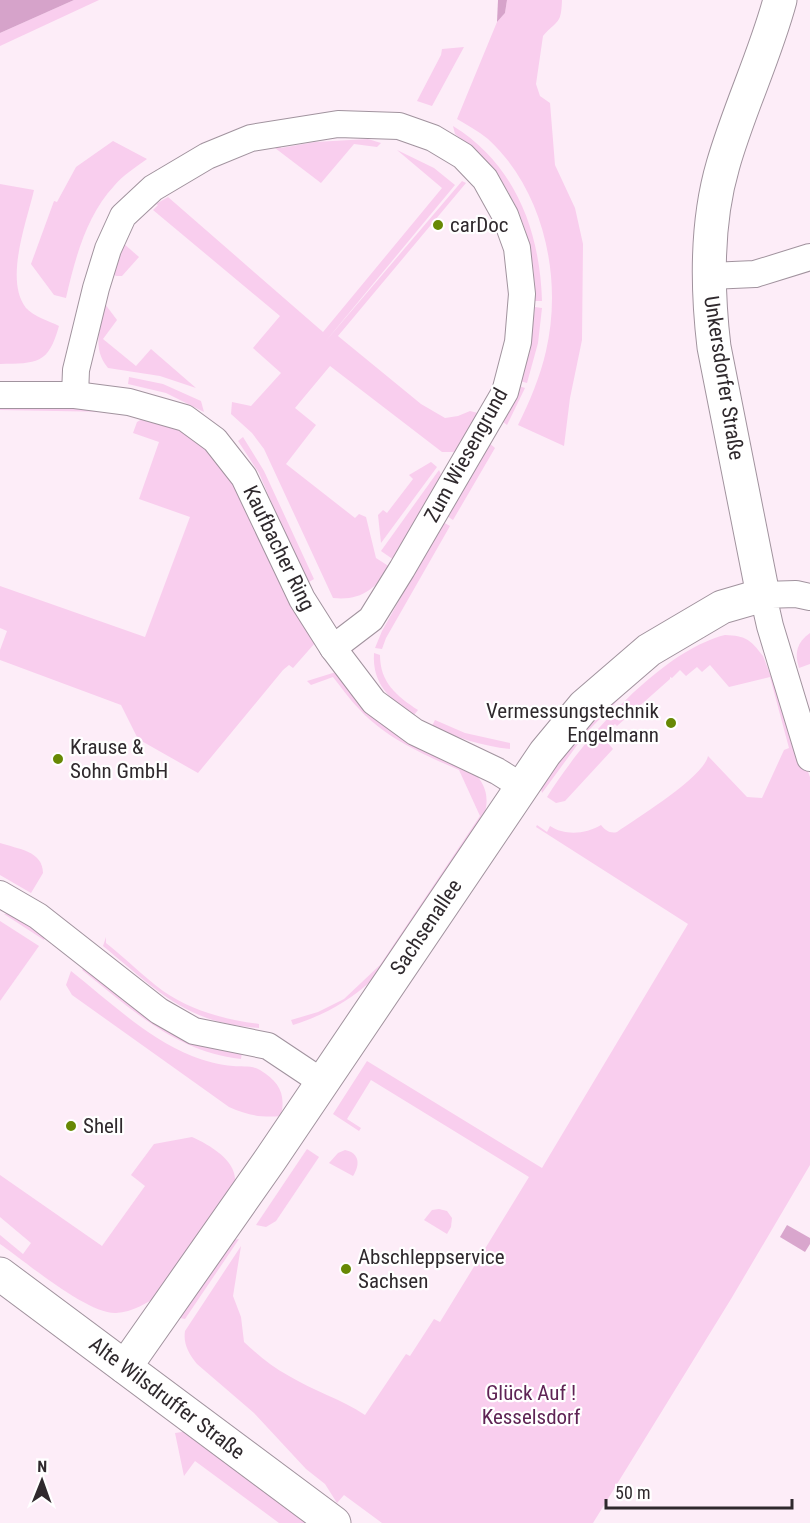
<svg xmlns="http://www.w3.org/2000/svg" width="810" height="1523" font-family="'Roboto Condensed',sans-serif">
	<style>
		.green { fill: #f9ceee }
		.forest { fill: #d6a3ca }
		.water { fill: #d9a6cd }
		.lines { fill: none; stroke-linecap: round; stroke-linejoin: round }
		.street-casing { stroke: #a1939e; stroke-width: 28 }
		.secondary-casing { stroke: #a1939e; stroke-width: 35 }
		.street { stroke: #fff; stroke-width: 26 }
		.secondary { stroke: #fff; stroke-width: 33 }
		.poi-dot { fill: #678804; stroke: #fff; stroke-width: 2 }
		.labels { text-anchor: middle; stroke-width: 4.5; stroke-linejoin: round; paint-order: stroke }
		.poi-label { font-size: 21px; fill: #2f292d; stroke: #fff; text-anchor: start }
		.street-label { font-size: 21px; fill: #2f292d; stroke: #fff }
		.park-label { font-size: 21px; fill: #5f2455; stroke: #fff }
	</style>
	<rect width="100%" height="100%" fill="#fdedf8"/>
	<g class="green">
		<polygon points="74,0 99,0 0,46 0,33"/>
		<path d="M507,0h55c-1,25 -4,19 -19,36l-7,48 4,12 10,7 5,62 20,43 8,36 -1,96 -12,58 -6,48 -46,-21c12,-24 22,-48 28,-74 17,-72 -2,-161 -58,-212 -10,-8 -21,-14 -31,-20l40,-97 8,-9z"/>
		<polygon points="464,47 432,106 417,101 441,55 442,49"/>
		<path d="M453,126c62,38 87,105 89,175h-7c0,-71 -23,-123 -80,-167z"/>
		<polygon points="368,139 381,143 377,147 354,144 321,183 275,148 281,145 281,148 315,142"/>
		<path d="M113,141l34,18c-11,8 -24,16 -33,27 -28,30 -39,73 -48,112l-12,-3 -23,-31 23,-63 3,1 19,-35z"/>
		<path d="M397,150l37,18 21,17 -130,157 137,-161 4,2 -128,153 83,68 24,14 13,-2 12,-5 8,2 -22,39h-14l-112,-86 -35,42 21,17 -30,39 69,54 4,-4 7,3 10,41 14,9c-15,22 -29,34 -57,31l-69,-149 -12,-16 -21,-19 1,-12 19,4 30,-33 -28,-25 27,-32 -127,-106 5,-5 -2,-1 12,-7 155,135 119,-144z"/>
		<path d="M0,184l34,6c-7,31 -30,90 -8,118 7,8 23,13 33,18 -11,39 -22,37 -59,38z"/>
		<polygon points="123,243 139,257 122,276 116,276 112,273"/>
		<path d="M105,304l12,16 -14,19 33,27 15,-17 45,39 -36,-12 -52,-8c-17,-21 -7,-41 -3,-64z"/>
		<polygon points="535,307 542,308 538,343 527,383 520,381 531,342"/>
		<polygon points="129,377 163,384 201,401 204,412 166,393 128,384"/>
		<polygon points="519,386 525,388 507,425 502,421"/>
		<polygon points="0,404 62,405 111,412 0,410"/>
		<polygon points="149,415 181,426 226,467 315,643 293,668 289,665 283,670 198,773 138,739 121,705 0,660 0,650 7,631 0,628 0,586 145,637 190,517 139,499 159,442 133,433 137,422"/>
		<polygon points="243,437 264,471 314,579 309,582 288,542 259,473 238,441"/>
		<polygon points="489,443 495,448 453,520 447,516"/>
		<polygon points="431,462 437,467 381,543 378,515 383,510 387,513 413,479 409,475"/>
		<polygon points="439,470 442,477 394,560 381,551"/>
		<polygon points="443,522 450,526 386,638 382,649 375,648 382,631"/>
		<path d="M810,633v31l-11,4c-5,-15 -2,-26 11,-35z"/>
		<path d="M725,635c21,1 25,4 38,21l47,121v388l-79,134 -138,224h-211l-38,-28 -7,8 -12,-19 -19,-15 -52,-56 -57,-49c-8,-10 -14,-20 -12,-33l56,-85 -8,50 8,21 3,25c14,13 28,25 45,34 25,15 52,23 76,39l41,-61 4,2 24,-37 6,3 89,-145 -158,-97 -24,39 14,9 -2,3 -26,-17 34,-53 175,107 146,-244 -152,-97 1,-2 10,7 3,-6c15,10 36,8 51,-1 4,5 9,9 16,7 20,-14 87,-55 91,-76l39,41 15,1 22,-48 5,-2 -19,-71 -41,10 -19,-22 -8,7 -5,-5 -11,9 -6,-6 -8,8 -2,-1v2l-53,47 -2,-2 -14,11 12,14 -48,52 -9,2 -9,-6c34,-55 113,-146 178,-162z"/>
		<path d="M374,653l6,2c0,28 17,41 38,55l-4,5c-24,-15 -42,-31 -40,-62z"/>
		<path d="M336,672c35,53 79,75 136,99 15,13 18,29 11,48l-111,161c-24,22 -48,35 -79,45l-2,-5 27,-8 26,-13 36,-34 100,-149 -21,-46c-35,-15 -73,-32 -99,-60 -10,-10 -18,-22 -27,-33l-22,8 -4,-4z"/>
		<polygon points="622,688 626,692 586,733 542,793 540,785 572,742"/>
		<path d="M435,720l30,13 45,10v6c-28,-3 -53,-11 -78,-23z"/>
		<path d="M0,843c18,6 43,8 43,30l-12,20 -31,-18z"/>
		<polygon points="17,913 45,937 44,940 4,914"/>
		<polygon points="0,921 39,946 0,1001"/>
		<path d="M106,937v6c19,15 37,33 57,48 27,19 63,29 96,33v4c-74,-5 -101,-37 -156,-82z"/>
		<path d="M87,965l155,87 -1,7c-65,-7 -110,-50 -159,-89z"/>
		<path d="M71,971c38,30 76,67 121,85 12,5 28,9 41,10 9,1 18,-1 27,4 19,12 26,23 21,46 -19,2 -34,-1 -52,-9l-157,-112 -6,-10z"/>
		<path d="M192,1137c18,8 45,24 43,45l-75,113c-14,8 -27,17 -44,18 -29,1 -90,-51 -116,-69v-9l23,19 8,-11 -31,-26v-42l102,71 43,-60 -14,-11 23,-31z"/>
		<polygon points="307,1149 319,1157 276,1221 266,1227 256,1225"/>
		<path d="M345,1150c15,3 15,15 8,26l-24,-13 9,-10z"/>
		<polygon points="439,1209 447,1211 452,1218 451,1227 447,1234 424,1220 432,1210"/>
		<polygon points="239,1239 185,1319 180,1318 232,1240"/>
		<polygon points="189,1431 315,1523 279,1523 195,1461 184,1476 175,1433"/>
	</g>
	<g class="forest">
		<polygon points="0,0 74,0 0,33"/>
		<polygon points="498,0 507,0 505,13 497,22"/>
	</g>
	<polygon class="water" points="787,1225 810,1238 810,1244 805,1252 780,1237"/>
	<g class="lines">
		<g class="street-casing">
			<g id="street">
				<polyline points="710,276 755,274 810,257"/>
				<polyline points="0,395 75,395 129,402 185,418 215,440 244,477 302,599 333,648 374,702 415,732 497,771 521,786"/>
				<polyline points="75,395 76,370 96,288 108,249 123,216 153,188 207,156 251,138 338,124 399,126 433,138 463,156 485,179 505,215 517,248 522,294 518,342 505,392 402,569 371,619 333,648"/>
				<polyline points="810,597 796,594 763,595 770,626 810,758"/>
				<polyline points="0,894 38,916 159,1011 194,1031 268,1046 322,1082"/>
			</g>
		</g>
		<g class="secondary-casing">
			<g id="secondary">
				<polyline points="0,1274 334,1523"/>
				<path d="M125,1367l145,-207 275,-407 39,-47 65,-56 73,-43 41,-12 -49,-248c-7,-59 -8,-124 9,-182 16,-56 42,-109 57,-165"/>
			</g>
		</g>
		<use href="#street" class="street"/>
		<use href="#secondary" class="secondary"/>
	</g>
	<g class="poi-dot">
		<circle cx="438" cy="225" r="6"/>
		<circle cx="671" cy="723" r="6"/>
		<circle cx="58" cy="759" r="6"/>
		<circle cx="71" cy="1126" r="6"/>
		<circle cx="346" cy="1269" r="6"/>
	</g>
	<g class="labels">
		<g class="poi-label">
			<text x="450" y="232">carDoc</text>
			<text x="659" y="718" text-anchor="end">Vermessungstechnik<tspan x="659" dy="24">Engelmann</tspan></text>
			<text x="70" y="754">Krause &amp;<tspan x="70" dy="24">Sohn GmbH</tspan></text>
			<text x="83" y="1133">Shell</text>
			<text x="358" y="1264">Abschleppservice<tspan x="358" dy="24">Sachsen</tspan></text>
		</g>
		<g class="street-label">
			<text transform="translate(724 378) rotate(81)" y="7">Unkersdorfer Straße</text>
			<text transform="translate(466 455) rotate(-61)" y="7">Zum Wiesengrund</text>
			<text transform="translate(279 548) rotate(64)" y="7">Kaufbacher Ring</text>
			<text transform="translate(426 927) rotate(-56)" y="7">Sachsenallee</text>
			<text transform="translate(167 1398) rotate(37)" y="7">Alte Wilsdruffer Straße</text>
		</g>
		<g class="park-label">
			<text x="531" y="1400">Glück Auf !<tspan x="531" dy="24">Kesselsdorf</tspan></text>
		</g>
	</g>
	<g transform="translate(42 1481) rotate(1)" stroke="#ffffff" stroke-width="4.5" paint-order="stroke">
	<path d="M0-4.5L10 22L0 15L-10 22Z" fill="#2f292d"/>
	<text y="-9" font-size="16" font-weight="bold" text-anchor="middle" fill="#2f292d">N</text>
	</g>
	<path d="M606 1499v9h186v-9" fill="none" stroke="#2f292d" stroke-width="3"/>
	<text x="615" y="1499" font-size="18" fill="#2f292d" stroke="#ffffff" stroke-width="4.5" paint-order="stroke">50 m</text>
</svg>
